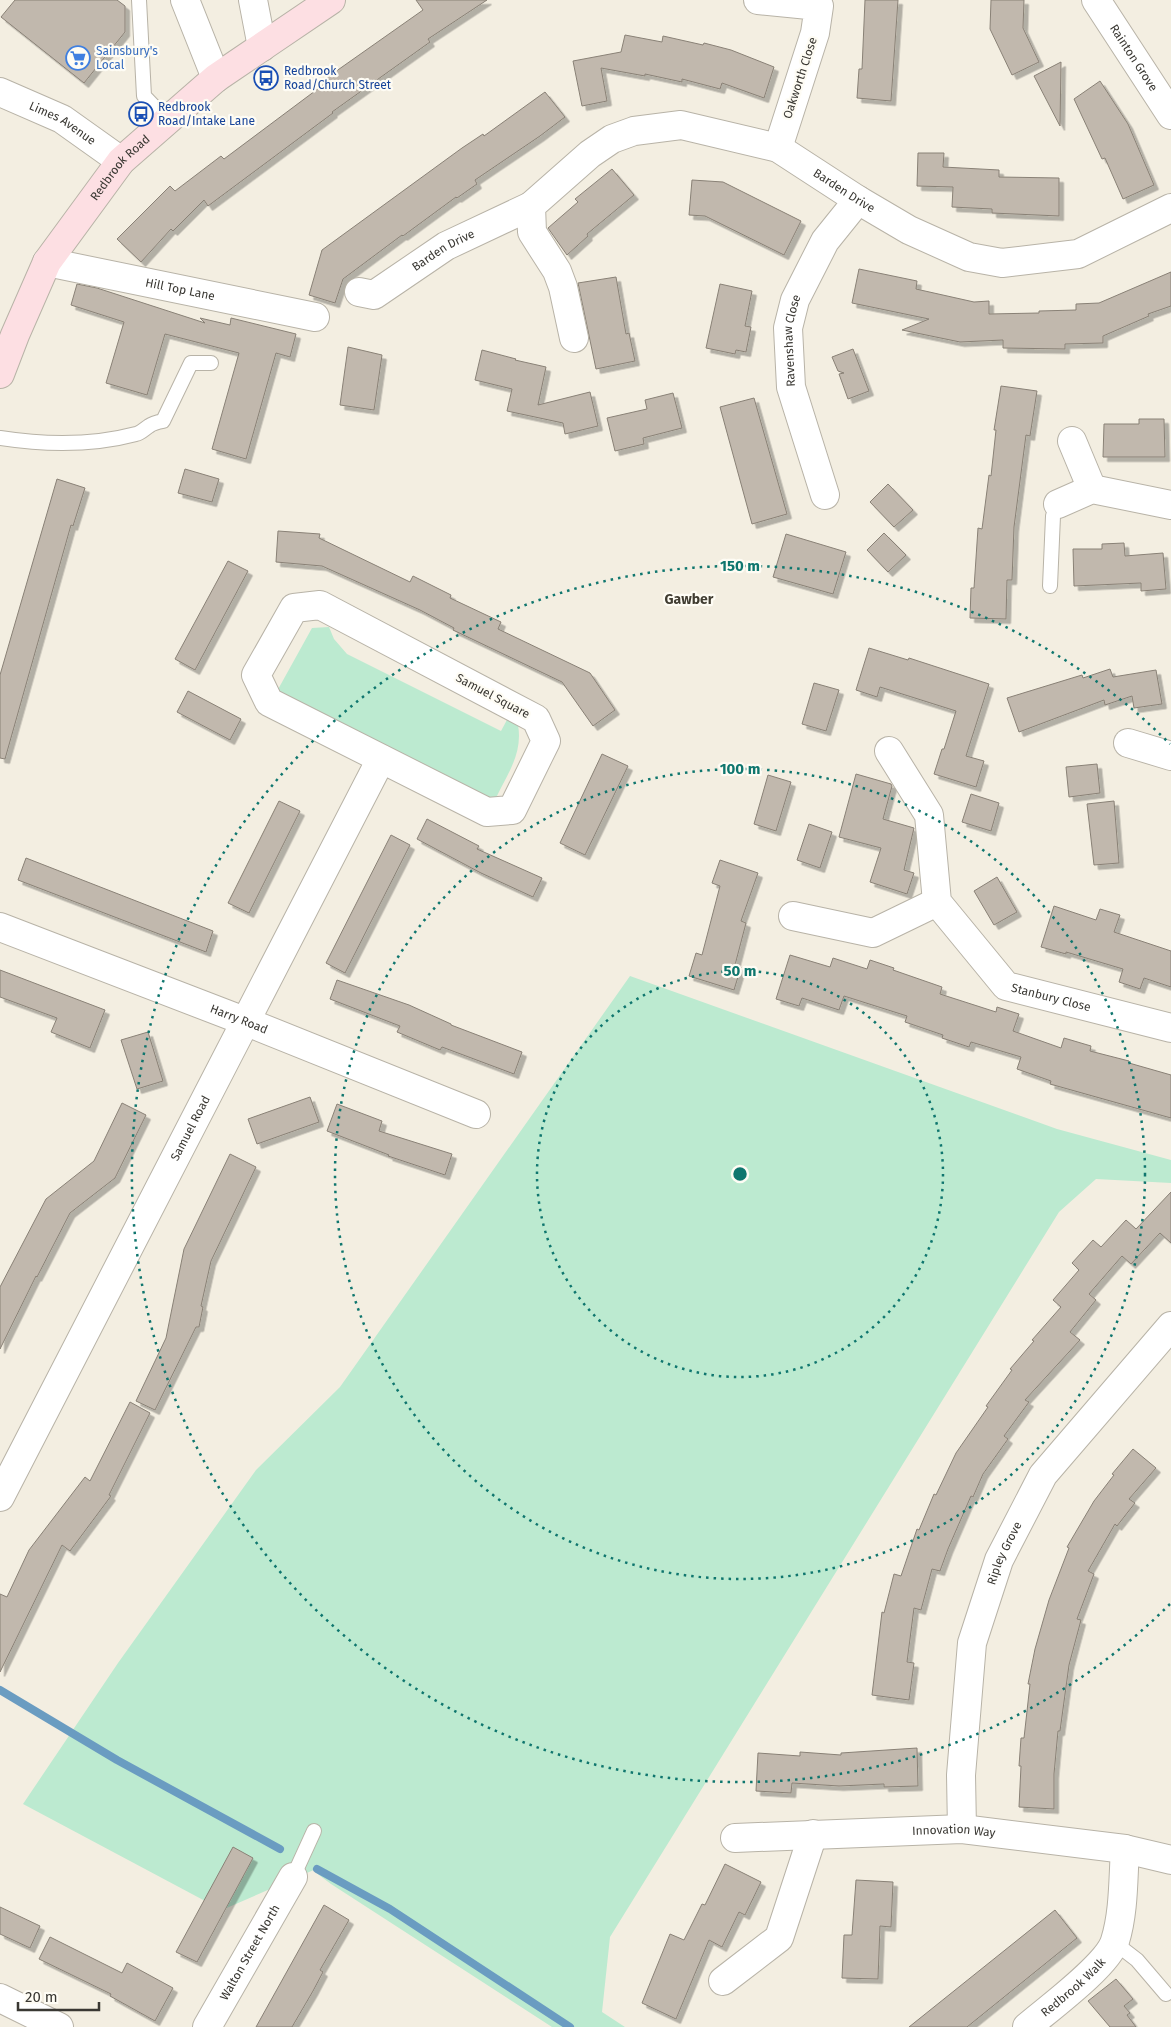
<svg xmlns="http://www.w3.org/2000/svg" width="1171" height="2027" font-family="'Fira Sans',sans-serif">
	<style>
		.green { fill: #bcead0 }
		.lines { fill: none; stroke-linecap: round; stroke-linejoin: round }
		.stream { stroke: #6a9cc1; stroke-width: 8 }
		.building { fill: #c1b8ad; stroke: #898176; filter: url(#shadow) }
		.lane-casing { stroke: #b8b3a7; stroke-width: 16 }
		.street-casing { stroke: #b8b3a7; stroke-width: 30 }
		.secondary-casing { stroke: #b8b3a7; stroke-width: 30 }
		.lane { stroke: #fff; stroke-width: 14 }
		.street { stroke: #fff; stroke-width: 28 }
		.secondary { stroke: #fddfe3; stroke-width: 28 }
		.ring { fill: none; stroke: #0f766e; stroke-width: 2.5; stroke-dasharray: 2.5 5 }
		.labels { text-anchor: middle; stroke-width: 4.5; stroke-linejoin: round; paint-order: stroke }
		.shop-label { font-size: 12px; fill: #366cbe; stroke: #fefcf4; text-anchor: start }
		.street-label { font-size: 12px; fill: #3a3833; stroke: #fefcf4 }
		.transit-label { font-size: 12px; fill: #164399; stroke: #fefcf4; text-anchor: start }
		.neighbourhood-label { font-size: 14px; font-weight: bold; fill: #403c31; stroke: #fefcf4 }
		.centre { fill: #0f766e; stroke: #fefcf4; stroke-width: 2.5 }
		.ring-label { font-size: 15px; text-anchor: middle; font-weight: bold; fill: #0f766e; stroke: #fefcf4; stroke-width: 4.5; stroke-linejoin: round; paint-order: stroke }
	</style>
	<defs>
		<filter id="shadow"><feDropShadow dx="4.5" dy="4.5" stdDeviation="0" flood-color="#0004"/></filter>
	</defs>
	<rect width="100%" height="100%" fill="#f3eee1"/>
	<g class="green">
		<path d="M329,627l5,12 13,15 154,77 7,-13 10,7c5,28 -10,48 -22,73l-11,1 -209,-106 36,-65z"/>
		<polygon points="630,976 1057,1129 1171,1160 1171,1183 1096,1179 1059,1212 610,1937 602,2012 625,2027 552,2027 331,1884 315,1872 316,1869 222,1910 23,1804 118,1663 256,1470 340,1387"/>
	</g>
	<g class="lines">
		<g class="stream">
			<polyline points="0,1690 117,1760 280,1849"/>
			<polyline points="317,1869 390,1909 570,2027"/>
		</g>
	</g>
	<g class="building">
		<polygon points="15,0 117,0 125,6 125,32 84,83 1,17"/>
		<polygon points="416,0 487,0 428,39 430,42 332,112 333,113 208,206 204,200 173,231 171,229 141,262 117,239 170,186 175,191 221,156 224,159 327,82 325,79 423,10"/>
		<polygon points="865,0 898,0 891,101 857,98 859,69 862,69"/>
		<polygon points="991,0 1024,0 1023,28 1039,62 1012,75 990,29"/>
		<polygon points="625,35 662,42 663,36 703,45 704,43 731,50 774,67 764,98 722,83 720,89 682,79 682,82 645,74 645,76 601,68 607,101 582,106 573,61 621,52"/>
		<polygon points="1061,62 1060,126 1034,76"/>
		<polygon points="1100,81 1128,124 1154,185 1123,199 1105,158 1102,159 1074,99"/>
		<polygon points="545,92 565,117 540,136 475,180 477,184 457,198 456,197 403,236 402,235 343,279 335,303 309,295 322,250 462,148 483,134 484,136"/>
		<polygon points="918,153 944,153 943,167 999,170 999,177 1059,178 1059,216 992,213 992,209 952,207 953,187 917,186"/>
		<polygon points="612,169 634,195 587,234 588,236 567,255 548,228 578,202 575,199"/>
		<polygon points="692,180 723,182 801,221 784,255 705,216 689,215"/>
		<polygon points="859,269 917,281 916,289 974,302 989,301 989,314 1039,313 1039,311 1076,310 1076,304 1099,303 1171,272 1171,306 1148,314 1149,316 1103,336 1103,343 1065,344 1065,349 1003,348 1003,340 960,342 902,330 929,319 852,303"/>
		<polygon points="616,277 626,334 629,333 635,361 596,369 578,283"/>
		<polygon points="77,284 97,288 205,323 200,318 230,325 231,318 296,334 290,357 276,353 246,459 212,449 239,353 165,334 147,395 106,383 124,322 71,305"/>
		<polygon points="720,284 752,291 745,326 751,327 746,352 736,350 735,354 706,348"/>
		<polygon points="348,347 382,355 374,410 340,405"/>
		<polygon points="853,349 869,391 848,399 839,374 844,373 838,371 832,357"/>
		<polygon points="482,350 516,359 515,360 546,367 538,405 590,392 598,426 565,434 563,423 507,411 512,389 475,380"/>
		<polygon points="1001,386 1037,391 1030,436 1026,435 1014,527 1012,580 1007,580 1006,619 970,618 971,588 974,588 978,528 982,529 989,475 991,476 996,430 994,430"/>
		<polygon points="673,393 682,428 643,438 644,444 615,451 607,418 647,409 645,400"/>
		<polygon points="754,398 787,514 752,524 720,407"/>
		<polygon points="1139,419 1164,419 1165,457 1103,457 1104,424 1139,424"/>
		<polygon points="185,469 219,479 212,502 178,493"/>
		<polygon points="57,479 85,488 73,526 71,525 5,759 0,758 0,675"/>
		<polygon points="888,484 913,510 894,527 870,502"/>
		<polygon points="278,531 320,534 319,538 410,582 413,576 451,595 450,598 501,622 498,629 590,673 615,710 593,726 562,682 453,630 454,628 420,610 322,566 276,562"/>
		<polygon points="884,533 906,555 888,572 867,550"/>
		<polygon points="786,534 846,552 833,594 773,577"/>
		<polygon points="1124,543 1125,556 1163,553 1166,589 1141,591 1141,583 1074,586 1073,549 1102,549 1102,544"/>
		<polygon points="228,561 248,571 195,670 175,659"/>
		<polygon points="869,648 908,660 909,658 989,684 966,756 984,761 976,787 934,774 942,749 944,749 956,711 880,687 877,697 856,690"/>
		<polygon points="1110,669 1113,677 1156,670 1162,704 1134,708 1132,696 1105,705 1104,700 1019,732 1007,698 1082,675 1083,678"/>
		<polygon points="814,683 839,690 826,731 802,724"/>
		<polygon points="188,691 241,719 230,740 177,712"/>
		<polygon points="602,754 628,766 585,855 560,843"/>
		<polygon points="1097,764 1100,793 1069,797 1066,767"/>
		<polygon points="856,774 891,784 892,786 883,819 914,828 904,870 914,873 907,894 870,882 881,848 839,837"/>
		<polygon points="768,775 791,782 776,831 754,824"/>
		<polygon points="971,794 999,803 991,831 962,822"/>
		<polygon points="279,801 300,811 249,913 228,903"/>
		<polygon points="1114,801 1119,863 1094,865 1087,804"/>
		<polygon points="427,819 479,846 477,849 542,878 533,897 481,873 417,839"/>
		<polygon points="809,824 832,832 820,868 797,860"/>
		<polygon points="391,835 410,845 345,973 326,963"/>
		<polygon points="26,858 213,931 206,952 18,880"/>
		<polygon points="720,860 758,873 741,921 746,923 735,965 741,967 734,990 689,976 696,953 702,955 720,886 712,883"/>
		<polygon points="997,877 1017,912 994,925 974,891"/>
		<polygon points="1054,906 1096,920 1100,909 1120,915 1114,932 1171,951 1171,987 1144,978 1140,989 1119,982 1123,969 1066,952 1066,954 1041,947"/>
		<polygon points="790,955 830,967 833,958 867,969 870,960 894,968 893,970 942,987 940,994 996,1012 997,1007 1019,1014 1013,1031 1061,1048 1064,1038 1091,1046 1090,1051 1129,1061 1129,1063 1171,1075 1171,1118 1050,1084 1051,1081 1017,1069 1021,1057 971,1042 969,1047 942,1038 943,1035 905,1022 907,1016 844,996 839,1010 802,998 799,1006 776,999"/>
		<polygon points="0,970 105,1010 90,1048 51,1032 57,1018 0,997"/>
		<polygon points="337,980 409,1005 451,1024 451,1025 522,1052 514,1074 442,1047 440,1050 397,1032 400,1026 330,999"/>
		<polygon points="148,1032 163,1081 137,1089 121,1040"/>
		<polygon points="310,1097 319,1122 257,1144 248,1119"/>
		<polygon points="122,1103 146,1115 115,1178 70,1213 37,1277 36,1276 0,1349 0,1287 46,1199 94,1161"/>
		<polygon points="337,1104 382,1121 379,1131 452,1154 445,1175 388,1156 389,1155 327,1131"/>
		<polygon points="230,1154 256,1167 211,1261 201,1306 203,1307 199,1327 196,1327 155,1410 136,1401 166,1338 184,1249"/>
		<polygon points="1171,1192 1171,1243 1160,1233 1131,1264 1122,1256 1089,1294 1096,1300 1070,1332 1080,1340 1025,1400 1029,1402 1004,1436 1008,1439 983,1474 973,1497 971,1496 948,1549 940,1571 932,1569 921,1610 914,1608 907,1662 914,1663 909,1700 872,1695 882,1612 884,1613 894,1574 901,1576 917,1529 919,1530 934,1494 936,1495 956,1453 988,1407 986,1406 1012,1370 1010,1369 1034,1341 1032,1340 1061,1307 1053,1300 1079,1270 1072,1263 1093,1240 1101,1247 1126,1220 1136,1229"/>
		<polygon points="130,1402 150,1413 109,1495 111,1496 70,1551 62,1545 0,1672 0,1594 7,1597 29,1550 85,1477 90,1481"/>
		<polygon points="1133,1449 1156,1468 1129,1499 1135,1503 1117,1526 1115,1524 1088,1571 1094,1574 1077,1619 1081,1620 1069,1665 1060,1731 1058,1731 1054,1774 1054,1809 1019,1807 1021,1766 1019,1766 1021,1738 1024,1738 1030,1684 1028,1684 1035,1649 1049,1600 1069,1548 1067,1547 1094,1501 1114,1475 1112,1474"/>
		<polygon points="917,1748 918,1786 884,1787 884,1784 839,1786 792,1783 791,1793 756,1791 758,1753 800,1756 800,1752 841,1755 841,1753"/>
		<polygon points="233,1847 253,1858 197,1962 176,1952"/>
		<polygon points="725,1864 761,1882 745,1915 739,1912 722,1947 709,1940 676,2019 642,2003 670,1934 684,1940 702,1904 705,1905"/>
		<polygon points="856,1880 893,1882 891,1927 880,1926 878,1979 842,1978 844,1935 852,1935"/>
		<polygon points="324,1905 349,1920 320,1970 323,1972 313,1991 292,2027 256,2027"/>
		<polygon points="0,1907 40,1926 30,1948 0,1934"/>
		<polygon points="1055,1910 1077,1938 967,2027 909,2027"/>
		<polygon points="50,1937 122,1973 127,1963 173,1988 155,2021 110,1996 111,1994 39,1959"/>
		<polygon points="1116,1979 1133,1999 1124,2006 1130,2013 1127,2015 1136,2027 1110,2027 1088,2001"/>
	</g>
	<g class="lines">
		<g class="lane-casing">
			<g id="lane">
				<polyline points="139,0 144,96 167,120"/>
				<path d="M0,438c45,7 91,8 136,-4 5,-1 8,-5 13,-8 4,-3 9,-4 14,-5l28,-58h20"/>
				<polyline points="1050,586 1053,516 1058,504"/>
				<polyline points="293,1877 314,1831"/>
				<polyline points="1115,1943 1137,1960 1166,1994"/>
			</g>
		</g>
		<g class="street-casing">
			<g id="street">
				<polyline points="185,0 216,78"/>
				<polyline points="253,0 262,47"/>
				<polyline points="758,0 819,6 815,33 778,148"/>
				<path id="s1" d="M1096,0l75,115"/>
				<path id="s2" d="M0,92l62,27 59,42"/>
				<path id="s3" d="M47,262l268,55"/>
				<path id="s4" d="M359,292l15,3 72,-49 85,-40"/>
				<path id="s5" d="M574,338l-11,-51 -6,-16 -25,-39 -1,-26 59,-52 22,-15 22,-8 47,-6 97,23 80,52 51,30 60,27 33,6 76,-9 93,-46"/>
				<polyline points="1072,441 1092,489"/>
				<path id="s6" d="M825,495l-34,-108 -3,-59 7,-28 30,-59 33,-41"/>
				<polyline points="1058,504 1092,489 1171,505"/>
				<polygon points="320,605 536,719 546,741 512,810 487,812 269,702 256,675 294,608"/>
				<polyline points="1128,743 1171,756"/>
				<path id="s7" d="M889,751l40,64 8,87 69,84 165,42"/>
				<polyline points="793,916 873,933 937,902"/>
				<path id="s8" d="M0,927l247,95 229,92"/>
				<path id="s9" d="M0,1497l381,-738"/>
				<path id="s10" d="M962,1829l-1,-54 11,-132 27,-83 44,-85 128,-149"/>
				<path id="s11" d="M735,1838l227,-9 163,20 46,11"/>
				<polyline points="723,1981 779,1938 813,1834"/>
				<polyline points="0,1998 59,2027"/>
				<path id="s12" d="M207,2027l86,-150"/>
				<path id="s13" d="M1027,2027c21,-18 81,-62 88,-86 9,-29 8,-62 10,-92"/>
			</g>
		</g>
		<g class="secondary-casing">
			<g id="secondary">
				<path id="s14" d="M0,374l15,-39 32,-73 74,-101 95,-83 115,-78"/>
			</g>
		</g>
		<use href="#lane" class="lane"/>
		<use href="#street" class="street"/>
		<use href="#secondary" class="secondary"/>
	</g>
	<g class="ring">
		<circle cx="740" cy="1174" r="203"/>
		<circle cx="740" cy="1174" r="405"/>
		<path d="M1170 1604A608 608 0 1 1 1170 744"/>
	</g>
	<defs>
		<g id="supermarket-ring" transform="scale(1.25)"><circle r="9.5" fill="#fefcf4" stroke="#3f7fe0" stroke-width="1.5"/><path d="M-6-5.5h2.5l.6 2H6L4.5 2H-2.5L-4.4-4H-6ZM-1.5 3.2a1.3 1.3 0 1 0 .1 0ZM3 3.2a1.3 1.3 0 1 0 .1 0Z" fill="#3f7fe0"/></g>
		<g id="bus-ring" transform="scale(1.25)"><circle r="9.5" fill="#fefcf4" stroke="#1a4fb4" stroke-width="1.5"/><path d="M-5-6H5V4H4V6H2V4H-2V6H-4V4H-5ZM-3.5-4V0h7V-4ZM-3.5 1.2v1.5H-2V1.2ZM2 1.2v1.5H3.5V1.2Z" fill="#1a4fb4"/></g>
	</defs>
	<g fill-rule="evenodd">
		<use href="#supermarket-ring" x="78" y="58"/>
		<use href="#bus-ring" x="266" y="78"/>
		<use href="#bus-ring" x="141" y="114"/>
	</g>
	<g class="labels">
		<g class="shop-label">
			<text x="96" y="55">Sainsbury's<tspan x="96" dy="14">Local</tspan></text>
		</g>
		<g class="street-label">
			<text dy="4" stroke="none"><textPath href="#s1" startOffset="69">Rainton Grove</textPath></text>
			<text transform="translate(800 78) rotate(-72)" y="4">Oakworth Close</text>
			<text dy="4" stroke="none"><textPath href="#s2" startOffset="70">Limes Avenue</textPath></text>
			<text dy="4" stroke="none"><textPath href="#s14" startOffset="241">Redbrook Road</textPath></text>
			<text dy="4" stroke="none"><textPath href="#s5" startOffset="496">Barden Drive</textPath></text>
			<text dy="4" stroke="none"><textPath href="#s4" startOffset="98">Barden Drive</textPath></text>
			<text dy="4" stroke="none"><textPath href="#s3" startOffset="136">Hill Top Lane</textPath></text>
			<text dy="4" stroke="none"><textPath href="#s6" startOffset="160">Ravenshaw Close</textPath></text>
			<text transform="translate(493 696) rotate(28)" y="4">Samuel Square</text>
			<text dy="4" stroke="none"><textPath href="#s7" startOffset="318">Stanbury Close</textPath></text>
			<text dy="4" stroke="none"><textPath href="#s8" startOffset="256">Harry Road</textPath></text>
			<text dy="4" stroke="none"><textPath href="#s9" startOffset="415">Samuel Road</textPath></text>
			<text dy="4" stroke="none"><textPath href="#s10" startOffset="282">Ripley Grove</textPath></text>
			<text dy="4" stroke="none"><textPath href="#s11" startOffset="219">Innovation Way</textPath></text>
			<text dy="4" stroke="none"><textPath href="#s12" startOffset="86">Walton Street North</textPath></text>
			<text dy="4" stroke="none"><textPath href="#s13" startOffset="61">Redbrook Walk</textPath></text>
		</g>
		<g class="transit-label">
			<text x="284" y="75">Redbrook<tspan x="284" dy="14">Road/Church Street</tspan></text>
			<text x="158" y="111">Redbrook<tspan x="158" dy="14">Road/Intake Lane</tspan></text>
		</g>
		<g class="neighbourhood-label">
			<text x="689" y="604">Gawber</text>
		</g>
	</g>
	<circle cx="740" cy="1174" r="8" class="centre"/>
	<g class="ring-label">
		<text x="740" y="571">150 m</text>
		<text x="740" y="774">100 m</text>
		<text x="740" y="976">50 m</text>
	</g>
	<path d="M18 2002v8h81v-8" fill="none" stroke="#3a3833" stroke-width="2.5"/>
	<text x="25" y="2002" font-size="15" fill="#3a3833" stroke="#fefcf4" stroke-width="4" paint-order="stroke">20 m</text>
</svg>
